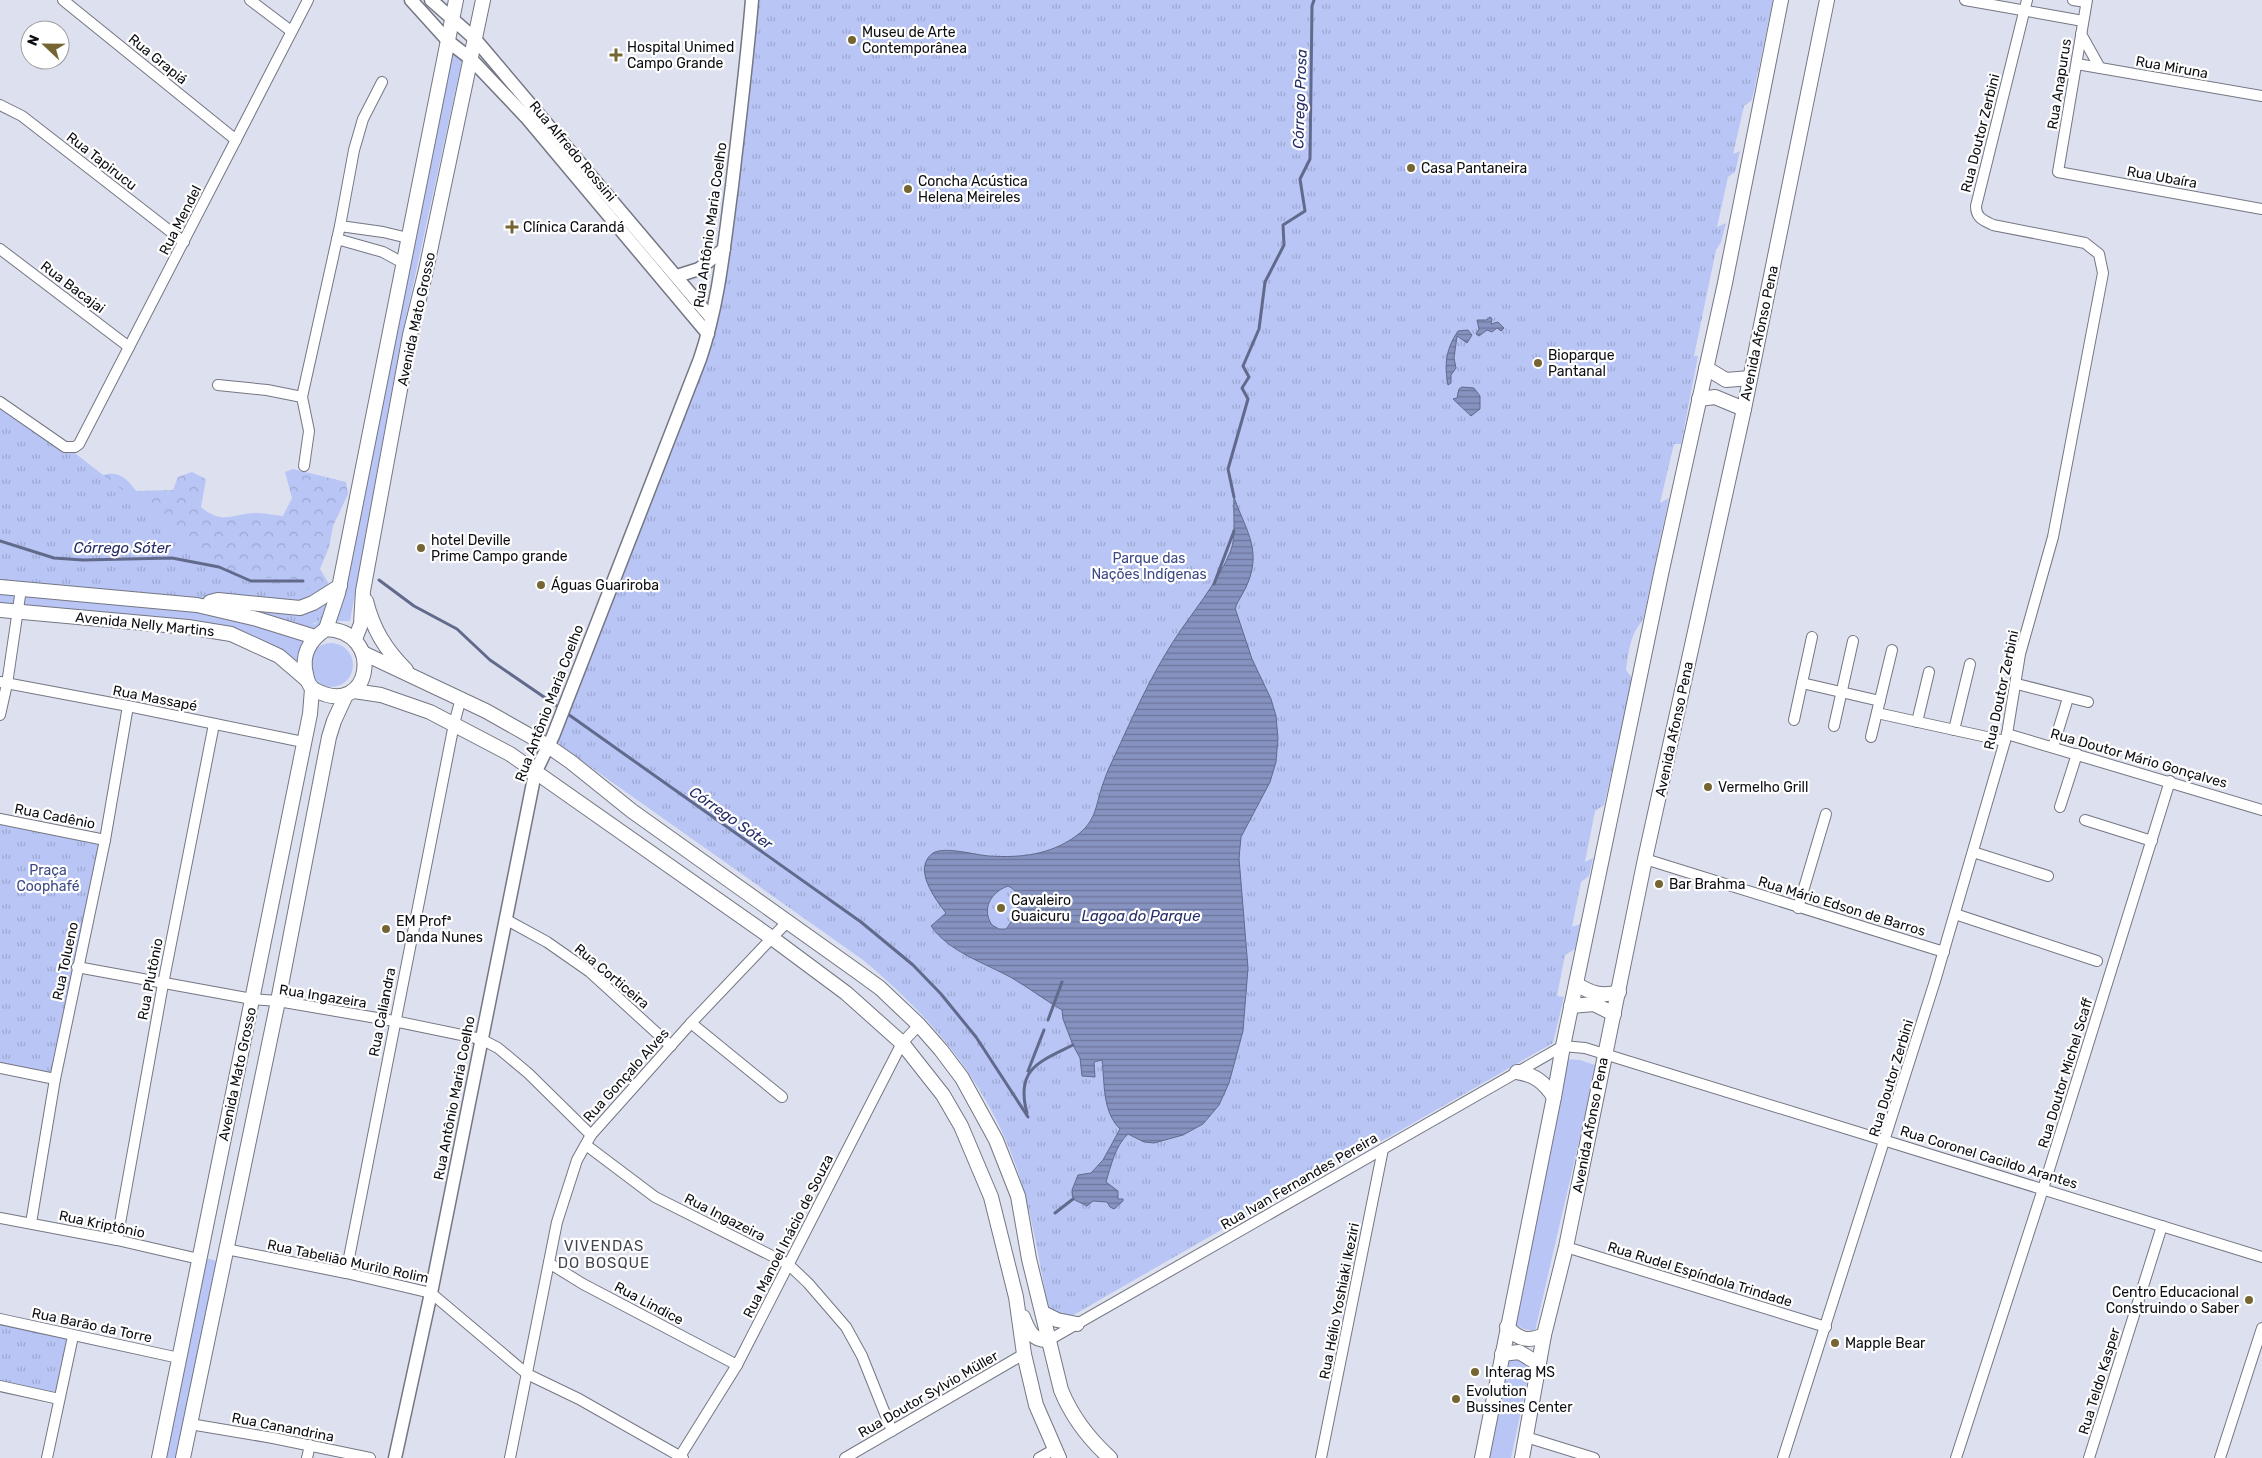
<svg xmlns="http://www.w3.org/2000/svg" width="2262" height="1458" font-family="Rubik,sans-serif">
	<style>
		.grass { fill: #b8c5f5 }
		.forest { fill: url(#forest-crowns) }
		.park { fill: url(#park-tufts) }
		.water { fill: url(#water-rules); stroke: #626a8c; fill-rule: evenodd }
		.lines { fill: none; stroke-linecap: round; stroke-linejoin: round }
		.stream { stroke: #626a8c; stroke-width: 3 }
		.minor-casing { stroke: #747783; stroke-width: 12 }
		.tertiary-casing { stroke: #747783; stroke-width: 15 }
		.secondary-casing { stroke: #747783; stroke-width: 16 }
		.minor { stroke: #fff; stroke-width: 10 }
		.tertiary { stroke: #fff; stroke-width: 12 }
		.secondary { stroke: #fff; stroke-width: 14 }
		.poi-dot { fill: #746532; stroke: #fff; stroke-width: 2 }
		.labels { text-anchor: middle; stroke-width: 4.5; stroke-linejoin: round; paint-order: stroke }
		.poi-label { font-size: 14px; fill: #0d0e13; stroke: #fff; text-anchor: start }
		.street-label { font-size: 14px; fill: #0d0e13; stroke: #fff }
		.park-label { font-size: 14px; fill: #3d4985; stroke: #fff }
		.water-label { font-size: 15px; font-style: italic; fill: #252d66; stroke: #fff }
		.neighbourhood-label { font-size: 15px; letter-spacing: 1px; fill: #424550; stroke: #fff }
	</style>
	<defs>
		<pattern id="forest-crowns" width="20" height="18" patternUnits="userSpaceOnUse" patternTransform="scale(1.25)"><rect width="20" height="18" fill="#b8c5f5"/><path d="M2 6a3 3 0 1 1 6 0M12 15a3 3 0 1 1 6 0" fill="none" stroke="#9da8d1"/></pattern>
		<pattern id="park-tufts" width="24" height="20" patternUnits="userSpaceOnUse" patternTransform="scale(1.25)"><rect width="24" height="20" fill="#b8c5f5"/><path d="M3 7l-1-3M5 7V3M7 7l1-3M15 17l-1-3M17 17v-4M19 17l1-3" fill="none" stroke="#9da8d1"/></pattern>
		<pattern id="water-rules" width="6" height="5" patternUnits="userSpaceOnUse" patternTransform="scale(1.25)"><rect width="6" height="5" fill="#8692c0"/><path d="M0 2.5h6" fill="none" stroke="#6c769b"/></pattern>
	</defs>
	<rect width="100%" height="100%" fill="#dde1ef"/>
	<g class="grass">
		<polygon points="452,49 463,56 400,345 350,621 334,621"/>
		<path d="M0,582l196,17 94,28 25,-3 15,-13 1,6c-22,16 -27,19 -33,46l-42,-23 -256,-32z"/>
		<circle cx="331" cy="665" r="22"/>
		<polygon points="1567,1059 1580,1060 1595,1065 1595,1072 1535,1331 1524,1329 1513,1324"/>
		<polygon points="206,1258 220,1262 179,1458 165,1458"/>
		<polygon points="1517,1358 1525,1362 1530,1368 1511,1458 1483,1458 1504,1361"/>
	</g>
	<path class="forest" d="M293,469l53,13 2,12 -15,32 -4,21 -9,22 12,20 -8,11 -79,-16 -155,-104c22,-10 32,-9 46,11l37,-1 5,-13 14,-5 14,7 -5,28c21,18 31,7 54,6 9,0 19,2 28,3l9,-18 -7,-26z"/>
	<g class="park">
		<path d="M757,0h1016l-21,100 -8,6 -11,48 7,-3 -5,21 -7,5 -11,50 9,-4 -5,19 -5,8 -22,106h4l-17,88h-7l-14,59 9,-5 -26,122c-13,15 -14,30 -17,50l7,9 -29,126 -9,6 -10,51 8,-4 -4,18 -8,6 -9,45 8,-3 -5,25 -10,6 -8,41 7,1 -11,46 -166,95 -53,27 -264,152 -20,-5 -2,-5c-9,-47 -16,-95 -32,-141 -29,-83 -86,-151 -153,-206l-302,-214 -4,-6 146,-372 16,-53 29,-208z"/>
		<path d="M0,395l219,170 32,12 44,2 28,21 11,3c-20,35 -45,23 -75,11l-259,-32z"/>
		<polygon points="0,820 105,840 55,1079 0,1068"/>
		<polygon points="0,1319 73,1336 59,1399 0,1386"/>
	</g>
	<g class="water">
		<polygon points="1490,317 1492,319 1491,324 1498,322 1504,328 1501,331 1497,328 1492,332 1487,330 1479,336 1476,334 1479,329 1477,320 1486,320"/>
		<path d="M1468,330l4,5 -5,8 -10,-7 -3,22 2,10 -5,7v8l-3,2c-4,-21 -2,-36 10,-54z"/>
		<polygon points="1462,387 1474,388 1480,396 1480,409 1471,416 1453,399 1457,398 1459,389"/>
		<path d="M1234,497c10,30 27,50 15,83 -3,9 -10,19 -14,28l17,51 19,40 5,17 2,22 -2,24 -6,20 -29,55 -2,21 9,110 -5,63 -14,52 -10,22 -16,19 -20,11 -29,8 -10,-1 -16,-8c-13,12 -17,32 -22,48l12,9v8h5v2l-9,8 -4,-2 -3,-5 -14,-1 -6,5 -14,-7 -1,-9 6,-15 13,-2 12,-13 17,-31c-18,-18 -15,-45 -18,-69l-8,2 1,15 -13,-1 -2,-18 -7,-13 -10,-26 -1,-9c-17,-10 -33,-22 -50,-32 -27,-15 -63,-26 -81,-52l15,-13c-11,-14 -34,-45 -13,-60 12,-7 42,2 56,3 31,2 61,-1 87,-20 22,-16 19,-32 28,-55 3,-10 8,-19 12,-28 17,-37 33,-73 55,-108 20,-32 46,-60 60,-95 5,-13 2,-39 3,-53zM1008,886c18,8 8,31 -2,43h-7l-7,-4c-11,-16 -1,-33 16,-39z"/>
	</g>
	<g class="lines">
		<g class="stream">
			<polyline points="1234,497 1228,469 1248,399 1242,388 1249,377 1243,366 1259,329 1265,282 1284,245 1283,225 1305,211 1300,179 1310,159 1312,6 1314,0"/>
			<polyline points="0,541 54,558 83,560 172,558 219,567 251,581 303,581"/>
			<polyline points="379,580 414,606 457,629 490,660 560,708"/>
			<polyline points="1214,584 1234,531"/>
			<polyline points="565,712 861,922 913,965 941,994 976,1037 1028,1117"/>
			<polyline points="1048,1020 1062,982"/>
			<polyline points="1028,1071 1044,1030"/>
			<path d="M1027,1113c-12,-44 12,-51 46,-68"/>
			<polyline points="1055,1213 1073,1199"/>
		</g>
		<g class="minor-casing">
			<g id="minor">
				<polyline points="63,0 236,140"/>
				<polyline points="250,0 291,31"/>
				<polyline points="1965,0 2083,21"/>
				<polyline points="2073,0 2086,2"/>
				<polyline points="2087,0 2058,172 2262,209"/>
				<polyline points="2081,34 2100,68"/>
				<polyline points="2077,64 2262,96"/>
				<polyline points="0,105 22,116 184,242"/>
				<polyline points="340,226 383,232 408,238"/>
				<polyline points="337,239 383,252 403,263"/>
				<polyline points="0,249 129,347"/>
				<polyline points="218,385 267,390 302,397 340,226 354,150 363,119 382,82"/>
				<polyline points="302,397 309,431 304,466"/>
				<polyline points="0,402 65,447 75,447 79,444 308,0"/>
				<polyline points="0,682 128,706 303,742"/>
				<polyline points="1802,683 1880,701"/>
				<polyline points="2017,684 2088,702"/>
				<polyline points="1877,713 2005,741"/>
				<polyline points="0,715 7,684 21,589"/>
				<polyline points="1794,720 1812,637"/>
				<polyline points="1917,722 1929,672"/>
				<polyline points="1834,726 1853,641"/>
				<polyline points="1954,730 1970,664"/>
				<polyline points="2007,734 2262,810"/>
				<polyline points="1871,737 1892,650"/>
				<polyline points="2053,747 2068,698"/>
				<polyline points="2060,807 2077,754"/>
				<polyline points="0,819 105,840"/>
				<polyline points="2085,820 2152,841"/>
				<polyline points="1973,852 2048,876"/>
				<polyline points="1645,859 1944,952"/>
				<polyline points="1798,908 1826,814"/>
				<polyline points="1955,914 2097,961"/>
				<polyline points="505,919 547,942 590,972 671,1046"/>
				<polyline points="77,967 252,999 278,1001 394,1021 481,1039 498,1048 528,1073 591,1135"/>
				<polyline points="691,1023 782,1097"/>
				<polyline points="0,1068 55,1079"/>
				<polyline points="586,1145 655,1197 788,1264 808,1283 846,1327 862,1356 892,1431"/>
				<polyline points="0,1218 117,1240 199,1259"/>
				<polyline points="31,1223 55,1079 105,840 128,706"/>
				<polyline points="117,1240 163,984 214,724"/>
				<polyline points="1566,1247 1826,1327"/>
				<polyline points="226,1249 346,1273 431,1293 527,1374 579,1399 683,1458"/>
				<polyline points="549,1263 583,1284 737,1365"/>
				<polyline points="346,1273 454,724 461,698"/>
				<polyline points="0,1319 179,1358"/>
				<polyline points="1049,1340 1563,1046 1585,1048 2262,1257"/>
				<polyline points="0,1386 59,1399"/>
				<polyline points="190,1424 273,1438 370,1458"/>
				<polyline points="1526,1437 1594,1458"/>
				<polyline points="47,1458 73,1336"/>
				<polyline points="307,1458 310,1445"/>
				<polyline points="510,1458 557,1222 577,1160 591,1135 691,1023 788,921"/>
				<polyline points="679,1458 737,1365 902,1043 919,1025"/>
				<polyline points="845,1458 1024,1354"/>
				<polyline points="1039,1458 1055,1449"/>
				<polyline points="1321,1458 1383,1149"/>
				<path d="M1783,1458l152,-477 72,-247 13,-80 33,-117 50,-264 -4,-19 -14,-11 -92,-18c-10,-5 -17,-7 -17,-19l51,-206"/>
				<polyline points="1956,1458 2043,1189 2170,781"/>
				<polyline points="2089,1458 2162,1226"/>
				<polyline points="2220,1458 2262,1328"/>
			</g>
		</g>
		<g class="tertiary-casing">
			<g id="tertiary">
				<polyline points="411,0 449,42 471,59 526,117 708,334"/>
				<polyline points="431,0 475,39 711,318"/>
				<polyline points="677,276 699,269 724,249"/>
				<path d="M395,1458l36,-165 104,-520 18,-37 147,-377c19,-56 24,-114 32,-173 7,-62 15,-124 20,-186"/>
			</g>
		</g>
		<g class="secondary-casing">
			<g id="secondary">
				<polyline points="1706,368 1726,380 1750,378"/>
				<polyline points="1699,399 1715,397 1744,409"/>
				<polyline points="0,587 197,605 257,619 315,637"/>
				<path d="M366,601c7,28 19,48 40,69"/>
				<polyline points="210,602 218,600 300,608 313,603 340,586"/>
				<polyline points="0,610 188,627 231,634 279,656 307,680"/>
				<polyline points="326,629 338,593 456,0"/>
				<path d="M326,629c60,2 45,91 -11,61 -6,-3 -8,-10 -9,-16 -5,-20 4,-34 20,-45z"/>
				<polyline points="355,639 361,624 363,591 410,335 426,270 483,0"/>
				<path d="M363,653l123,58 62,35 23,16 61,49 226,161 22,16 39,37 22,25 21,28 34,62 22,56 11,63 32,131c11,27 27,48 49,68"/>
				<polyline points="354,691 381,695 430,712 510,754 772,938 846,993 902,1043 943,1095 961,1126 991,1197 1016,1297 1024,1354 1036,1405 1059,1458"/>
				<path d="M1576,984c15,9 25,13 43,8"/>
				<polyline points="1571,1006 1594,1004 1614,1014"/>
				<path d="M1517,1072c18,3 27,10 37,25"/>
				<polyline points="1043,1313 1057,1320 1077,1324"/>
				<path d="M1023,1317c5,13 9,24 26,23"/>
				<path d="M1507,1327c12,13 21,15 37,8"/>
				<polyline points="1502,1354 1519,1352 1539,1364"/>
				<polyline points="159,1458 310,714 312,689"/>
				<polyline points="183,1458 278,1001 329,737 334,721 345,697"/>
				<polyline points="1482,1458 1554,1097 1563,1046 1661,574 1725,283 1781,0"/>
				<polyline points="1522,1458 1544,1335 1566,1247 1645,859 1744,409 1827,0"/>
			</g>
		</g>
		<use href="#minor" class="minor"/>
		<use href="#tertiary" class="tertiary"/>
		<use href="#secondary" class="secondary"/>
	</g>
	<g class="poi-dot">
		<circle cx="852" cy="40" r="5"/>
		<path d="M613.5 47.5h5v5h5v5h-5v5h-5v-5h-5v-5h5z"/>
		<circle cx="1411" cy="168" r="5"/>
		<circle cx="908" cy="189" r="5"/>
		<path d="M509.5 219.5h5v5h5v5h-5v5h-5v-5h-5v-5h5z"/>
		<circle cx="1538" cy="363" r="5"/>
		<circle cx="421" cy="548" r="5"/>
		<circle cx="541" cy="585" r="5"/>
		<circle cx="1708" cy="787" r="5"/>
		<circle cx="1659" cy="884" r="5"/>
		<circle cx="1001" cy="908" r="5"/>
		<circle cx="386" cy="929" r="5"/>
		<circle cx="2249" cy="1300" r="5"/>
		<circle cx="1835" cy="1343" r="5"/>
		<circle cx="1475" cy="1372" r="5"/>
		<circle cx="1456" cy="1399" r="5"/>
	</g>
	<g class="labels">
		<g class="poi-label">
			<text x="862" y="37">Museu de Arte<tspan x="862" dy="16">Contemporânea</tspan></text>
			<text x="627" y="52">Hospital Unimed<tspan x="627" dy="16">Campo Grande</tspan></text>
			<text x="1421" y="173">Casa Pantaneira</text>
			<text x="918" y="186">Concha Acústica<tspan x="918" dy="16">Helena Meireles</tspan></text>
			<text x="523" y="232">Clínica Carandá</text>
			<text x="1548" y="360">Bioparque<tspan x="1548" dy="16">Pantanal</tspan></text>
			<text x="431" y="545">hotel Deville<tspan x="431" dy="16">Prime Campo grande</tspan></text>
			<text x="551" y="590">Águas Guariroba</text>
			<text x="1718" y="792">Vermelho Grill</text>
			<text x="1669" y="889">Bar Brahma</text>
			<text x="1011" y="905">Cavaleiro<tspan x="1011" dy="16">Guaicuru</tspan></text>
			<text x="396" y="926">EM Profª<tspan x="396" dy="16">Danda Nunes</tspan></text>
			<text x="2239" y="1297" text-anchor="end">Centro Educacional<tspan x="2239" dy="16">Construindo o Saber</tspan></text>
			<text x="1845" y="1348">Mapple Bear</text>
			<text x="1485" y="1377">Interag MS</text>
			<text x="1466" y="1396">Evolution<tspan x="1466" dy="16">Bussines Center</tspan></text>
		</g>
		<g class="street-label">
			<text transform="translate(158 59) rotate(39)" y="5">Rua Grapiá</text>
			<text transform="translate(2172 67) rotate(10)" y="5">Rua Miruna</text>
			<text transform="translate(2059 84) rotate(-81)" y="5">Rua Anapurus</text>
			<text transform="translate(1980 133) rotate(-76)" y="5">Rua Doutor Zerbini</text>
			<text transform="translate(573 151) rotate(50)" y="5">Rua Alfredo Rossini</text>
			<text transform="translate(102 161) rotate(38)" y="5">Rua Tapirucu</text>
			<text transform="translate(2162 177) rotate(10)" y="5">Rua Ubaíra</text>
			<text transform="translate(180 220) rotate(-63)" y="5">Rua Mendel</text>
			<text transform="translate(710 225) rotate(-82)" y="5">Rua Antônio Maria Coelho</text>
			<text transform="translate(73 287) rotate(37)" y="5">Rua Bacajai</text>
			<text transform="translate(416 319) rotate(-78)" y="5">Avenida Mato Grosso</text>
			<text transform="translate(1759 333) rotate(-78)" y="5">Avenida Afonso Pena</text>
			<text transform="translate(145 624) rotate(6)" y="5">Avenida Nelly Martins</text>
			<text transform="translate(2001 690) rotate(-78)" y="5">Rua Doutor Zerbini</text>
			<text transform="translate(155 698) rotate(11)" y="5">Rua Massapé</text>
			<text transform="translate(549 703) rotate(-69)" y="5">Rua Antônio Maria Coelho</text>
			<text transform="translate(1674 729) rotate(-78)" y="5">Avenida Afonso Pena</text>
			<text transform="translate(2139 758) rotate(16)" y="5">Rua Doutor Mário Gonçalves</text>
			<text transform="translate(55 816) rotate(11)" y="5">Rua Cadênio</text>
			<text transform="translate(1842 906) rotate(17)" y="5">Rua Mário Edson de Barros</text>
			<text transform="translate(65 961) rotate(-78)" y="5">Rua Tolueno</text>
			<text transform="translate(612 976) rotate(40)" y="5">Rua Corticeira</text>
			<text transform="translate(150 979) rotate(-79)" y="5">Rua Plutônio</text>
			<text transform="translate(323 996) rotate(9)" y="5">Rua Ingazeira</text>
			<text transform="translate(382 1012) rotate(-79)" y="5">Rua Caliandra</text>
			<text transform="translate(2065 1073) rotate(-73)" y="5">Rua Doutor Michel Scaff</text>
			<text transform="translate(237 1074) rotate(-78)" y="5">Avenida Mato Grosso</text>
			<text transform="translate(626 1075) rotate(-48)" y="5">Rua Gonçalo Alves</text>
			<text transform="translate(1891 1078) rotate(-73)" y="5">Rua Doutor Zerbini</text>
			<text transform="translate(454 1098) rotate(-79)" y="5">Rua Antônio Maria Coelho</text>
			<text transform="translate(1590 1125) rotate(-79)" y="5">Avenida Afonso Pena</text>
			<text transform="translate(1989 1157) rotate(17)" y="5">Rua Coronel Cacildo Arantes</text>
			<text transform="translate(1299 1181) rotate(-30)" y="5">Rua Ivan Fernandes Pereira</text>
			<text transform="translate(725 1217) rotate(27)" y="5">Rua Ingazeira</text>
			<text transform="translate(102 1224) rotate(12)" y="5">Rua Kriptônio</text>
			<text transform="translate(788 1236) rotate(-63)" y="5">Rua Manoel Inácio de Souza</text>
			<text transform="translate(348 1261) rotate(12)" y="5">Rua Tabelião Murilo Rolim</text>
			<text transform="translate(1700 1274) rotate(17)" y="5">Rua Rudel Espíndola Trindade</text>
			<text transform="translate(1339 1301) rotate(-79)" y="5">Rua Hélio Yoshiaki Ikeziri</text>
			<text transform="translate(649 1303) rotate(28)" y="5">Rua Lindice</text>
			<text transform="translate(92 1325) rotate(12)" y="5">Rua Barão da Torre</text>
			<text transform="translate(2099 1381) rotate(-73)" y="5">Rua Teldo Kasper</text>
			<text transform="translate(928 1394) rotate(-30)" y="5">Rua Doutor Sylvio Müller</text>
			<text transform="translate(283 1427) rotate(11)" y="5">Rua Canandrina</text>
		</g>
		<g class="park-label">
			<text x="1149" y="563">Parque das<tspan x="1149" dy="16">Nações Indígenas</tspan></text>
			<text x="48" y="875">Praça<tspan x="48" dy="16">Coophafé</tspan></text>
		</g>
		<g class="water-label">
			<text transform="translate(1300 99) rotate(-88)" y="5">Córrego Prosa</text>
			<text x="122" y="553">Córrego Sóter</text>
			<text transform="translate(731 818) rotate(35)" y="5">Córrego Sóter</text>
			<text x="1141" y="921">Lagoa do Parque</text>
		</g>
		<g class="neighbourhood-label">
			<text x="604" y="1251">VIVENDAS<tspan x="604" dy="17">DO BOSQUE</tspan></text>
		</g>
	</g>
	<g transform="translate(45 45) rotate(292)"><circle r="24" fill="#ffffff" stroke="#9e9fa1"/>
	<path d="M0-4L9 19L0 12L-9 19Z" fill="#746532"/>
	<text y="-8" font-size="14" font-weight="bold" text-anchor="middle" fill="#0d0e13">N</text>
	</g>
</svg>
